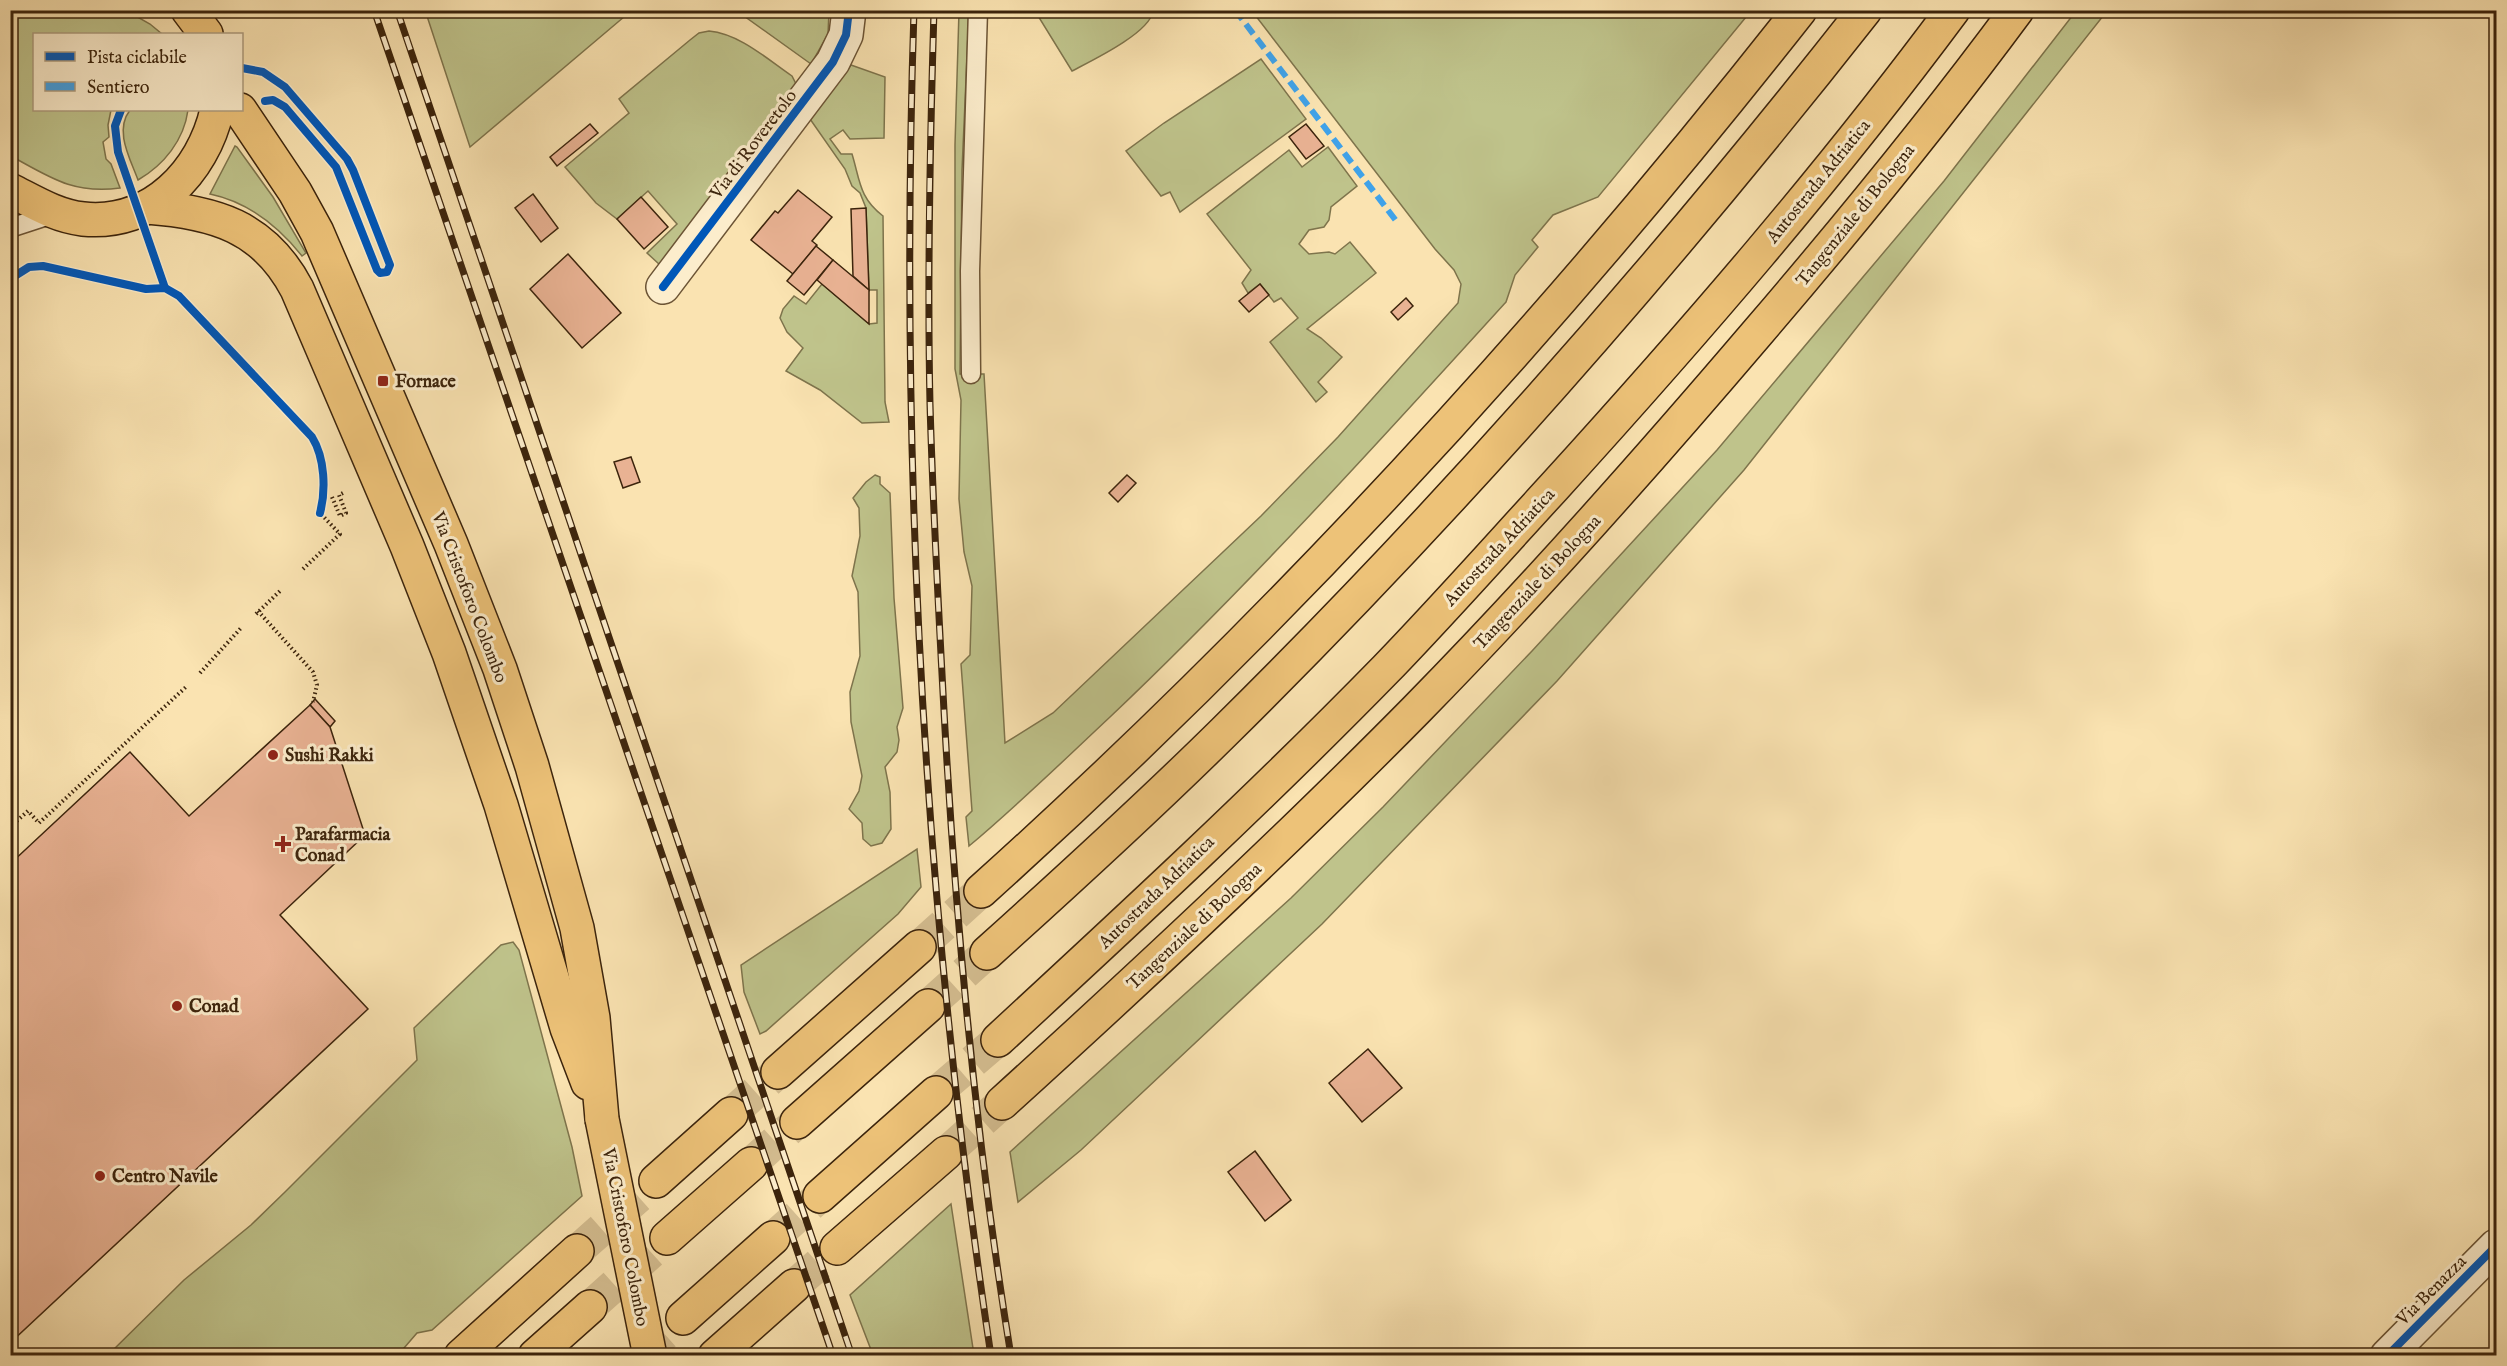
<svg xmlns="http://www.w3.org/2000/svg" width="2507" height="1366" font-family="'IM FELL English',serif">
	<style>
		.green { fill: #bfc38b; stroke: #7e744c; stroke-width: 1.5 }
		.building { fill: #e9b293; stroke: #3c240c; stroke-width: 1.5 }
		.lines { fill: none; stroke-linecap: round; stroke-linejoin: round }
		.highway-tunnel { stroke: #d4bd90; stroke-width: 33; stroke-dasharray: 33 16; stroke-linecap: butt }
		.lane-casing { stroke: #6c5435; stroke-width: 21 }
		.street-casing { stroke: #6c5435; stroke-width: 36 }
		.primary-casing { stroke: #3c240c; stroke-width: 36 }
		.highway-casing { stroke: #3c240c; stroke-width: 36 }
		.path { stroke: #3c240c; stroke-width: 4; stroke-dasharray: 1.5 3; stroke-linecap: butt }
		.lane { stroke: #fcedcc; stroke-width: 18 }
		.street { stroke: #fcedcc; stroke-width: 33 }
		.primary { stroke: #edc278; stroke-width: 33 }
		.highway { stroke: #edc278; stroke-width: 33 }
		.rail-casing { stroke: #3c240c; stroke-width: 7 }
		.rail { stroke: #fcedcc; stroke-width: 4.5; stroke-dasharray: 14; stroke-linecap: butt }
		.primary-bridge-casing { stroke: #3c240c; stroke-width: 36; stroke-linecap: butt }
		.primary-bridge { stroke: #edc278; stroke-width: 33 }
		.quiet { stroke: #3fa2e9; stroke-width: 6; stroke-dasharray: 12 6; stroke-linecap: butt }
		.cycleway-casing { stroke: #fcedcc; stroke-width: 11 }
		.cycleway { stroke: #0057b8; stroke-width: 8 }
		.poi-dot { fill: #8f2418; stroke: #fcedcc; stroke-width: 2 }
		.labels { text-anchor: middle; stroke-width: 6; stroke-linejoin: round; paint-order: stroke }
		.street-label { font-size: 18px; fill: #3c240c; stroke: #fcedcc }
		.poi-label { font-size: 18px; font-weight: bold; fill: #3c240c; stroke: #fcedcc; text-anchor: start }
	</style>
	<rect width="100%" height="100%" fill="#fae3b1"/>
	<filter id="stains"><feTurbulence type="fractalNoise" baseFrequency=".00333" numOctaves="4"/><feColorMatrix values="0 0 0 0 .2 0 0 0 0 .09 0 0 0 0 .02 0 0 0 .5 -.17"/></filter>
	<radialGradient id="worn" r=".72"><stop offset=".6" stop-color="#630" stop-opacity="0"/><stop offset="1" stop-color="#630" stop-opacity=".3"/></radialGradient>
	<g class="green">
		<polygon points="425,10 631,10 631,11 470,147"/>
		<path d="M10,11h117l23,13 12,10h-128v76h77l-3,15 1,12 -6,5 3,17 5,5 9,24c-47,6 -69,-10 -109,-32z"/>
		<polygon points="737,11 829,11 828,34 811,64"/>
		<path d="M959,11h10l-7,159 -2,204h24l21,369 48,-30 208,-197 77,-79 120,-134 3,-19 -7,-14 -19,-21 -183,-238h499l-153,186 -45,18 -21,25 6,7 -23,28 -9,27c-129,142 -257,283 -396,415 -47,44 -92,88 -141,129l-3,-29 6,-6 -11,-147 9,-9 2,-69 -8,-34 -5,-53 2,-99 -6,-31v-224z"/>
		<path d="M1035,11h118c-3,22 -62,50 -81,60z"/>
		<polygon points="2076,11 2107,11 1744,470 1557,681 1322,924 1081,1150 1018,1202 1010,1152 1291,898 1383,807 1532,651 1717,450 1944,181"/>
		<path d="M709,31c31,3 58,28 83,45l4,8 -136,181 -13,-12 30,-29 -29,-33 -31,28 -21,-16 -31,-36 64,-54 -10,-14 71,-59 9,-7z"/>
		<polygon points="1261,59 1306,119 1180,212 1170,192 1161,196 1126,151 1164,123"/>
		<path d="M851,65l34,12 -1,61 -34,1 -7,-9 -13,9 11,15h11c8,26 7,44 31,62l2,186 4,20 -27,1 -42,-33 -34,-19 17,-23 -16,-16 -7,-14 3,-9 11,-13 12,8 16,-20 47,40 8,-1v-33h-8l-3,-82 -6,-15 -8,-7 -7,-17 -35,-50z"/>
		<path d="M130,110h58c-4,30 -24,55 -50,70 -8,-22 -24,-49 -8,-70z"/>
		<path d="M235,146l2,1 36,50 33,56 -4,3c-24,-30 -54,-54 -92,-62z"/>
		<polygon points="1328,147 1357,186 1331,207 1329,220 1324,227 1309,230 1299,244 1309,254 1329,252 1335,254 1350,242 1376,273 1307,329 1321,338 1342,357 1318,382 1327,392 1316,402 1270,342 1298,318 1281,298 1274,302 1260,284 1248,293 1242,283 1251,270 1207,214 1289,150 1302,167"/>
		<polygon points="875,475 880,477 880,484 890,493 894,598 903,708 897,727 899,740 897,752 885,767 890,792 891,829 882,843 871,846 863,839 862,823 849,809 859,791 862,776 851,722 850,692 860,656 858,592 852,576 860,536 859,508 853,498 866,482"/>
		<polygon points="917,849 921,887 898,914 766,1031 760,1034 744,992 741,965"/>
		<polygon points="513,942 519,950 572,1147 582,1196 432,1330 417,1333 398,1355 108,1355 184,1280 251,1225 285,1192 417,1060 414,1028 501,945"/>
		<polygon points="951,1204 974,1355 873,1355 850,1295"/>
	</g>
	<g class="building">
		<polygon points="590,124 598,133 557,166 550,157"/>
		<polygon points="1306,124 1324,146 1306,159 1289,137"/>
		<polygon points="798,190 832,217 812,241 817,245 793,274 751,240 775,211 778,213"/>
		<polygon points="533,194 558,228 541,242 515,208"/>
		<polygon points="641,197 668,227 644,249 617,219"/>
		<polygon points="866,208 869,290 853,276 851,209"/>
		<polygon points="816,246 833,260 804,295 787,281"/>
		<polygon points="568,254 621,313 582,348 530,289"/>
		<polygon points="833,260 869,290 869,324 817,280"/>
		<polygon points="1260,284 1269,295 1249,312 1239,301"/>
		<polygon points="1406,298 1413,306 1398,320 1391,312"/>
		<polygon points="631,457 640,482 623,488 614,462"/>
		<polygon points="1127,475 1136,483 1118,502 1109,493"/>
		<polygon points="315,699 335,721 330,727 310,705"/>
		<polygon points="310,705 330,727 365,835 280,915 368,1009 10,1343 10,864 130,752 189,816"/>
		<polygon points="1368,1049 1402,1088 1362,1122 1329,1083"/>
		<polygon points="1255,1151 1291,1200 1265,1221 1228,1172"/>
	</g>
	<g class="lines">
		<g class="highway-tunnel">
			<polyline points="919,947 981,891"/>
			<polyline points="928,1006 987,953"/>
			<polyline points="936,1093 998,1040"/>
			<polyline points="731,1114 778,1072"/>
			<polyline points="946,1153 1002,1103"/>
			<polyline points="751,1164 797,1122"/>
			<polyline points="773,1238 820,1196"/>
			<polyline points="577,1251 656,1181"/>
			<polyline points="794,1286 837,1248"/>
			<polyline points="590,1307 667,1238"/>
			<polyline points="640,1356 683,1318"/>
		</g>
		<g class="lane-casing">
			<g id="lane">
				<polyline points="10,228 56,213"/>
				<polyline points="971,374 970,271 978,10"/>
			</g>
		</g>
		<g class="street-casing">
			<g id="street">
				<polyline points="663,287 833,62 846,35 849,10"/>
				<polyline points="2387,1356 2496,1246"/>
			</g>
		</g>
		<g class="primary-casing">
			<g id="primary">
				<polyline points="188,10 206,34"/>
				<polyline points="240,110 295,192 317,232 451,544 500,669 532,766 577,928 593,1018 602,1119"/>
				<path d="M10,190c24,12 46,26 73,29 69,7 120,-47 134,-109"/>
				<path d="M147,207c67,5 117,19 150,82l110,257 42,107 52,152 66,223 21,55"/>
			</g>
		</g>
		<g class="highway-casing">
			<g id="highway">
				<path d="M981,891c298,-268 571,-566 819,-881"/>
				<path d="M987,953c80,-72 160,-145 237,-221 229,-226 442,-469 641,-722"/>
				<path d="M998,1040c131,-121 263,-243 388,-371 57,-59 112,-121 168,-182 139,-153 275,-310 399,-477"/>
				<polyline points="778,1072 919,947"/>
				<path d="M1002,1103c141,-128 280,-257 414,-393 119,-121 232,-249 342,-378 90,-105 177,-211 259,-322"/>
				<polyline points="797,1122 928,1006"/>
				<polyline points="656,1181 731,1114"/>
				<polyline points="820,1196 936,1093"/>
				<polyline points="667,1238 751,1164"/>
				<polyline points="837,1248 946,1153"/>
				<polyline points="683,1318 773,1238"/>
				<polyline points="461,1356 577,1251"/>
				<polyline points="535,1356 590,1307"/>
				<polyline points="715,1356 794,1286"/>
			</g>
		</g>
		<g class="path">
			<polyline points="332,497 340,516 346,513 339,495 345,492"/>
			<polyline points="303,569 340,534 320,513"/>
			<polyline points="258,611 313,672 317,685 313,702"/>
			<polyline points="256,614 280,591"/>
			<polyline points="200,673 241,628"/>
			<polyline points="10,827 28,811 39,823 187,686"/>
		</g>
		<use href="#lane" class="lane"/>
		<use href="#street" class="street"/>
		<use href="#primary" class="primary"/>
		<use href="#highway" class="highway"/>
		<g class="rail-casing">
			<g id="rail">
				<polyline points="374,10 833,1356"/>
				<polyline points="397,10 852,1356"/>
				<path d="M914,10c-15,450 10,901 77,1346"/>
				<path d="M934,10c-4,132 -7,263 -4,394 3,108 9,216 15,325 12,210 32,419 66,627"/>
			</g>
		</g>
		<use href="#rail" class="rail"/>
		<g class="primary-bridge-casing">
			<polyline id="primary-bridge" points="602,1119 650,1356"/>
		</g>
		<use href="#primary-bridge" class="primary-bridge"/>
		<polyline class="quiet" points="1235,10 1397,222"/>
		<g class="cycleway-casing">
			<g id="cycleway">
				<polyline points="242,68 263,72 285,87 347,159 353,170 390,265 387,272 380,273 377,270 336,167 285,107 273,100 265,101"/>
				<polyline points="121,110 115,126 118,152 165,288"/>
				<path d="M10,279l19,-12 14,-1 103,23 19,-1 14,8 133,141c13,21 14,53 8,76"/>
				<polyline points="663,287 833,62 846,35 849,10"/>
				<polyline points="2387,1356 2496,1246"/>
			</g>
		</g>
		<use href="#cycleway" class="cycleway"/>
	</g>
	<g class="poi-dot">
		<rect x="377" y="375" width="12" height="12" rx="3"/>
		<circle cx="273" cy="755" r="6"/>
		<path d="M280 835h6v6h6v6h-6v6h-6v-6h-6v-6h6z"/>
		<circle cx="177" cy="1006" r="6"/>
		<circle cx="100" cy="1176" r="6"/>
	</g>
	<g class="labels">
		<g class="street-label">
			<text transform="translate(753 144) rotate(-53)" y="6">Via di Roveretolo</text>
			<text transform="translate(1818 181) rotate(-51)" y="6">Autostrada Adriatica</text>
			<text transform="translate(1855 215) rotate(-51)" y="6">Tangenziale di Bologna</text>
			<text transform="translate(1499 547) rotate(-47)" y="6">Autostrada Adriatica</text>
			<text transform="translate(1537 582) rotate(-47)" y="6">Tangenziale di Bologna</text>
			<text transform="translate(470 597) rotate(69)" y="6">Via Cristoforo Colombo</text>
			<text transform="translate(1156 892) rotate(-44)" y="6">Autostrada Adriatica</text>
			<text transform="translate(1194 926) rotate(-43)" y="6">Tangenziale di Bologna</text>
			<text transform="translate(626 1237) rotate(79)" y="6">Via Cristoforo Colombo</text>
			<text transform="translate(2431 1290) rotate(-45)" y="6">Via Benazza</text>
		</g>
		<g class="poi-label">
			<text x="395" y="387">Fornace</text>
			<text x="285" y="761">Sushi Rakki</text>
			<text x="295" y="840">Parafarmacia<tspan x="295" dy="21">Conad</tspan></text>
			<text x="189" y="1012">Conad</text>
			<text x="112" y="1182">Centro Navile</text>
		</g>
	</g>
	<rect width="2507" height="1366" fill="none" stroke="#fae3b1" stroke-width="36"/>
	<rect x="12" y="12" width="2483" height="1342" fill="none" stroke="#3c240c" stroke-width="3"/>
	<rect x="18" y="18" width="2471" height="1330" fill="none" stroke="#3c240c" stroke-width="1.5"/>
	<rect x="33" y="33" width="210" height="78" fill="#fcedcc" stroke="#af9d7f" stroke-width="1.5"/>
	<rect x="45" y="52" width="30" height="9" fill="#0057b8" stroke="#af9d7f" stroke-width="1.5"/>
	<text x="87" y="63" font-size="18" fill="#3c240c">Pista ciclabile</text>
	<rect x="45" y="82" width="30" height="9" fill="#3fa2e9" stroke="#af9d7f" stroke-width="1.5"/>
	<text x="87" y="93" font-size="18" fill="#3c240c">Sentiero</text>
	<rect width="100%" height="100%" filter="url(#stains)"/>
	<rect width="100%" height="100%" fill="url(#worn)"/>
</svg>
